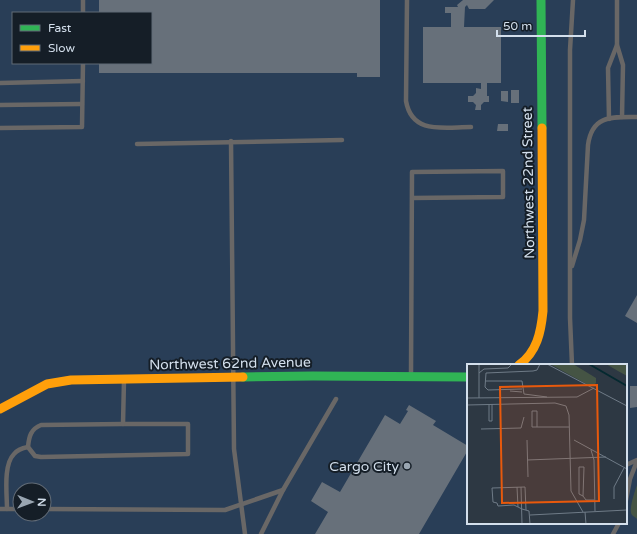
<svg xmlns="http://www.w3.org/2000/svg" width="637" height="534" font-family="'Varela Round',sans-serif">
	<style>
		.built { fill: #293e57; fill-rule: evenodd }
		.green { fill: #455444 }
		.building { fill: #67707a }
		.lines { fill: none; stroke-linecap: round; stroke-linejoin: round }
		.lane { stroke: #696766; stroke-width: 4.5 }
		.fast { stroke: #30b455; stroke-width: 9 }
		.slow { stroke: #ff9f0a; stroke-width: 9 }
		.poi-dot { fill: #99a5b1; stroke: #151e27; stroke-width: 1.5 }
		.labels { text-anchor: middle; stroke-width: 4; stroke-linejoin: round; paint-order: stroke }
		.street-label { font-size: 14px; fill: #d3dfec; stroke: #151e27 }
		.poi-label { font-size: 14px; fill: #d3dfec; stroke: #151e27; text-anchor: end }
		.inset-river { fill: none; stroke: #042930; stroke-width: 2 }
		.inset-road { fill: none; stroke: #6f7b87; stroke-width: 1 }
		.view { fill: #e8590c; fill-opacity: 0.15; stroke: #e8590c; stroke-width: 2 }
		.inset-edge { fill: none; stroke: #d3dfec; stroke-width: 2 }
	</style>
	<rect width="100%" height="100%" fill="#2d3843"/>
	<path class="built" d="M0,0h637v534h-637zM13,13h138v50h-138zM468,365h158v158h-158zM20,490h24v24h-24z"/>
	<path class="green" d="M637,485v34c-1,-1 -4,-3 -5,-4 -4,-5 3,-24 5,-30z"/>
	<g class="building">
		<polygon points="99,0 380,0 380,77 357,77 357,73 99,73 99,63 151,63 151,13 99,13"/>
		<polygon points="463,0 494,0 485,9 469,9 467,5 465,7 464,27 501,27 501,83 487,83 487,96 489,96 489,102 484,102 481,105 481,110 475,110 476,105 473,102 468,102 468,96 473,96 476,93 476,88 481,89 481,83 423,83 423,27 451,27 451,13 445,13 445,7 458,7 457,5"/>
		<rect x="511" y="90" width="8" height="13"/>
		<polygon points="501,91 508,91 508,102 501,101"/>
		<polygon points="498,124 508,124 508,131 497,131"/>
		<polygon points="637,295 637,323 625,316"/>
		<polygon points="630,386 637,386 637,407 630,408"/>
		<polygon points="409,405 436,421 433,425 468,446 468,450 419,534 315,534 328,512 311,501 322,482 340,492 385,415 400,424 408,411 406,410"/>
	</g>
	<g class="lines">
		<g class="lane">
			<path d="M407,0l-1,101c6,34 38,26 65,26"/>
			<polyline points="617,0 617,45 623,65 622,117"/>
			<polyline points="83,13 83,0"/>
			<polyline points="0,83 83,81"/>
			<polyline points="0,105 82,104"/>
			<polyline points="609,119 608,68 617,45"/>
			<polyline points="0,128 82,127 83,63"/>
			<polyline points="231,141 234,449 245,534"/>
			<polyline points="137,144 342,140"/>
			<path d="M572,266l8,-26 4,-20 4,-75c4,-30 24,-28 49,-28"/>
			<polyline points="572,365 570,318 570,50 573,0"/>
			<polyline points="411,376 412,172 503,171 503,197 412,198"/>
			<path d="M123,424h65v30l-147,3 -6,-1 -7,-9c1,-11 3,-18 13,-22z"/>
			<polyline points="123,424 124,380"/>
			<polyline points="626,465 637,460"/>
			<polyline points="626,500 630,479 637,461"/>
			<polyline points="0,509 20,509"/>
			<path d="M7,509c0,-15 -4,-44 7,-55 3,-4 9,-6 14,-7"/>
			<polyline points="44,509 225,510 283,490"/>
			<polyline points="261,534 283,490 336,399"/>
			<polyline points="613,534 619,523"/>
		</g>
		<g class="fast">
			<polyline points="541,0 542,128"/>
			<polyline points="243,377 313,376 468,377"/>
		</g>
		<g class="slow">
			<path d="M519,365c18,-13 22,-33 24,-54l-1,-183"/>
			<polyline points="0,409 47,384 71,380 243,377"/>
		</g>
	</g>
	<circle class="poi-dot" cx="407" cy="466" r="4"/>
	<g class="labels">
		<g class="street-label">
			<text transform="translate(528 183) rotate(-91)" y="5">Northwest 22nd Street</text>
			<text transform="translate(230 363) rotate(-1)" y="5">Northwest 62nd Avenue</text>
		</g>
		<g class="poi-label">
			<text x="399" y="471">Cargo City</text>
		</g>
	</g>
	<g transform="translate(467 364)">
		<rect width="160" height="160" fill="#2d3843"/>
		<path d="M83,0h23l23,14v5l-3,3h-3zM139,0h21v12l-9,-5z" fill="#455444"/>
		<path class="inset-river" d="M122,0l38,22"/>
		<path class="inset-road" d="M12,0v34M80,0l80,42M12,9l5,-4 24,-1 4,-4M18,17h37l2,13 23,3M55,25l-34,1 -3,-3 1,-14 47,-2 4,-1 3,-6M43,27l12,1M0,34l110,-1 17,-9M0,41l88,-2 11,3 3,9 2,76 12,21M22,41v16h3v-17M70,63v-16h-5v16h37M14,65l40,-1 3,-11M60,76l1,37M107,76l53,29M124,86l3,10 1,51M60,96l79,-3M112,103h5l-1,29 -4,-2zM50,123l1,20M54,123l1,37M116,132l3,4h8M147,135v-12l10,-19M59,146l-1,-23 -33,1 1,14 4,1 1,3 16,-1 8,4 7,2 1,13M118,148l1,12M63,151l97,-5"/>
		<path class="view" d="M130,21l2,116 -97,2 -2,-116z"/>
		<rect width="160" height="160" class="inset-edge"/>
	</g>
	<rect x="12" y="12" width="140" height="52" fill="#151e27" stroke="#616b76"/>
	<rect x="20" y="25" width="20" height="6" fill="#30b455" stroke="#616b76"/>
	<text x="48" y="32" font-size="12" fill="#d3dfec">Fast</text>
	<rect x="20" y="45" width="20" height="6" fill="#ff9f0a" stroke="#616b76"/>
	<text x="48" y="52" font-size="12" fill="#d3dfec">Slow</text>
	<g transform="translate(32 502) rotate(91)"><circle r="19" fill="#151e27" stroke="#616b76"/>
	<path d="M0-3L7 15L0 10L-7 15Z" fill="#99a5b1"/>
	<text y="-6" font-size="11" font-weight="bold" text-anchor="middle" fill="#d3dfec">N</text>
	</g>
	<path d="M497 30v6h88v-6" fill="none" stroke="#d3dfec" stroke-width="2"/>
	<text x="503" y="30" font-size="12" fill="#d3dfec" stroke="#151e27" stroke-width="3" paint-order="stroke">50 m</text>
</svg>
